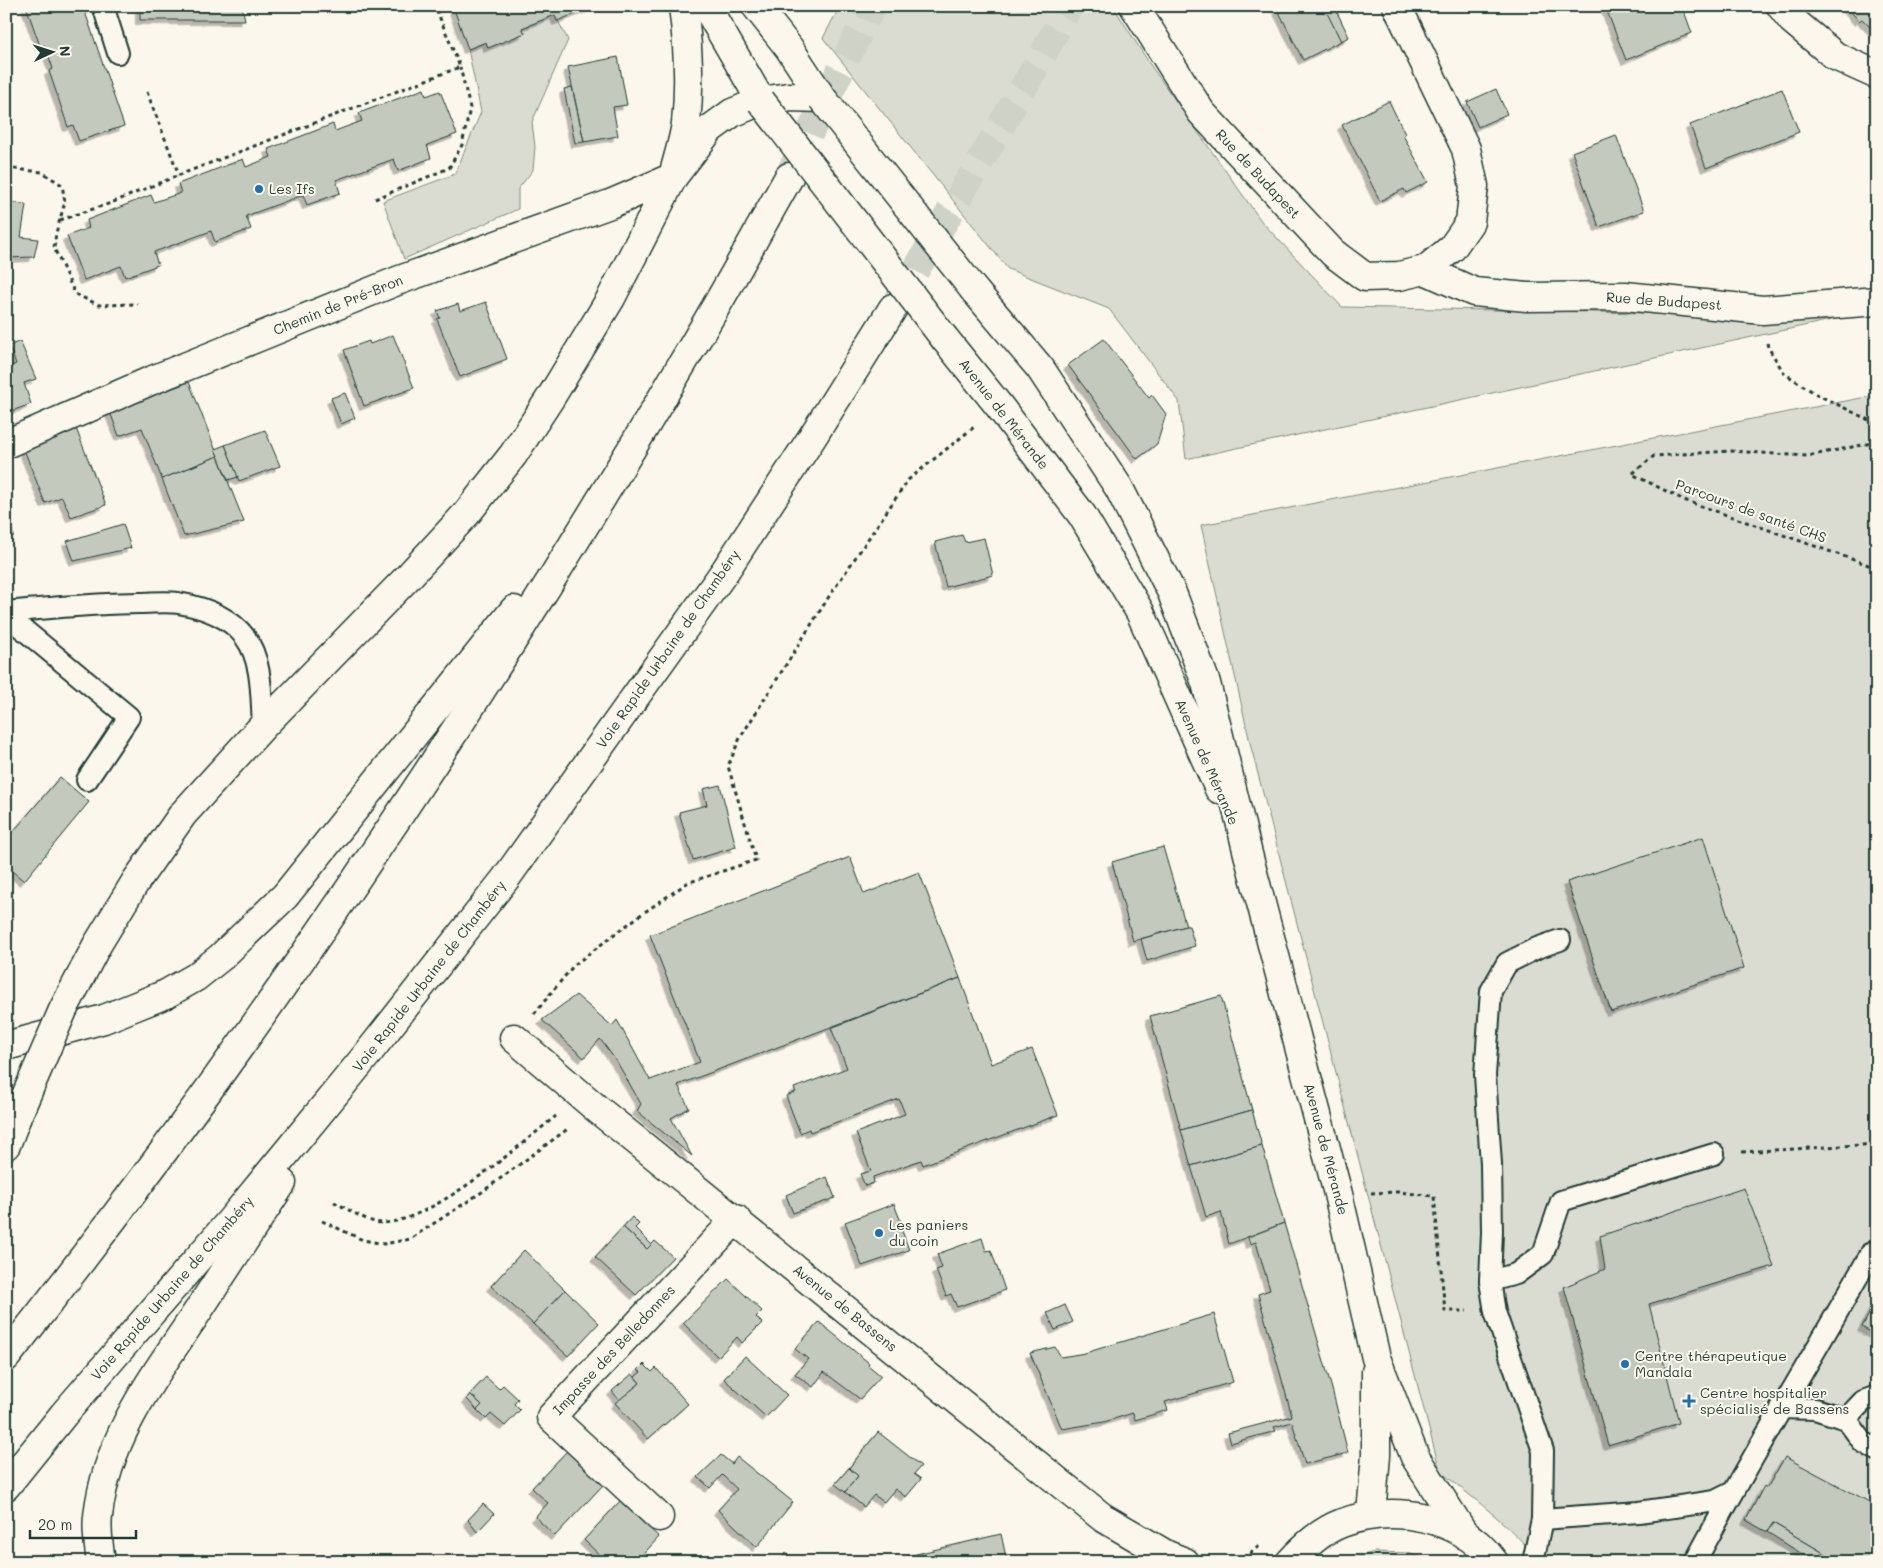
<svg xmlns="http://www.w3.org/2000/svg" width="1883" height="1568" font-family="Mali,sans-serif">
	<style>
		.green { fill: #dbdcd1; stroke: #7d8c82 }
		.building { fill: #c4c9be; stroke: #1f3d34; filter: url(#shadow) }
		.lines { fill: none; stroke-linecap: round; stroke-linejoin: round }
		.trunk-tunnel { stroke: #cfd2c7; stroke-width: 28; stroke-dasharray: 28 14; stroke-linecap: butt }
		.service-casing { stroke: #1f3d34; stroke-width: 24 }
		.minor-casing { stroke: #1f3d34; stroke-width: 31 }
		.secondary-casing { stroke: #1f3d34; stroke-width: 31 }
		.trunk-casing { stroke: #1f3d34; stroke-width: 31 }
		.path { stroke: #1f3d34; stroke-width: 3; stroke-dasharray: 4 4; stroke-linecap: butt }
		.service { stroke: #fbf7ec; stroke-width: 20 }
		.minor { stroke: #fbf7ec; stroke-width: 28 }
		.secondary { stroke: #fbf7ec; stroke-width: 28 }
		.trunk { stroke: #fbf7ec; stroke-width: 28 }
		.secondary-bridge-casing { stroke: #1f3d34; stroke-width: 31; stroke-linecap: butt }
		.trunk-bridge-casing { stroke: #1f3d34; stroke-width: 31; stroke-linecap: butt }
		.secondary-bridge { stroke: #fbf7ec; stroke-width: 28 }
		.trunk-bridge { stroke: #fbf7ec; stroke-width: 28 }
		.poi-dot { fill: #1f6fb2; stroke: #fbf7ec; stroke-width: 2 }
		.labels { text-anchor: middle; stroke-width: 4; stroke-linejoin: round; paint-order: stroke }
		.street-label { font-size: 14px; fill: #1f3d34; stroke: #fbf7ec }
		.poi-label { font-size: 14px; fill: #1f3d34; stroke: #fbf7ec; text-anchor: start }
	</style>
	<defs>
		<filter id="shadow"><feDropShadow dx="-4.5" dy="4.5" stdDeviation="0" flood-color="#0004"/></filter>
	</defs>
	<rect width="100%" height="100%" fill="#fbf7ec"/>
	<filter id="ink" filterUnits="userSpaceOnUse"><feTurbulence type="fractalNoise" baseFrequency=".02" numOctaves="2"/><feDisplacementMap in="SourceGraphic" scale="10" xChannelSelector="R" yChannelSelector="G"/><feConvolveMatrix kernelMatrix="1 2 1 2 8 2 1 2 1" color-interpolation-filters="sRGB"/></filter>
	<g filter="url(#ink)">
		<g class="green">
			<polygon points="840,6 1113,6 1151,66 1262,222 1342,307 1845,317 1186,459 1179,401 1109,309 1008,269 823,38"/>
			<polygon points="555,15 568,40 532,122 535,147 533,170 518,189 518,209 404,259 383,201 455,174 481,112 468,49 486,42 488,47 525,33 522,28"/>
			<path d="M1877,395v1167h-340c-13,-27 -72,-70 -97,-91l-189,-724 -50,-222z"/>
			<polygon points="1374,1552 1408,1553 1430,1562 1341,1562"/>
		</g>
		<g class="building">
			<polygon points="26,6 83,6 124,126 79,141 73,125 68,127 49,71 53,69 45,45 40,46"/>
			<polygon points="140,6 242,6 245,20 140,20"/>
			<polygon points="453,6 595,6 557,21 555,15 522,28 525,33 488,48 486,42 468,49"/>
			<polygon points="1276,6 1325,6 1341,41 1303,60"/>
			<polygon points="1334,6 1349,37 1341,41 1324,7"/>
			<polygon points="1605,6 1682,6 1692,33 1626,60"/>
			<polygon points="1846,6 1877,6 1877,34 1862,19 1859,21"/>
			<polygon points="618,57 627,105 613,107 618,136 584,142 568,67"/>
			<polygon points="572,87 584,142 575,143 564,89"/>
			<polygon points="424,89 426,96 440,91 457,134 427,145 431,158 398,171 394,159 336,180 340,193 307,205 303,195 246,216 251,229 215,242 211,231 154,252 158,265 125,277 121,266 84,280 67,236 89,228 87,220 151,195 154,202 181,193 178,184 243,159 246,167 271,157 268,149 333,124 335,131 362,121 359,113"/>
			<polygon points="1496,89 1507,114 1478,127 1467,102"/>
			<polygon points="1782,89 1799,132 1706,168 1690,125"/>
			<polygon points="1389,101 1405,134 1403,135 1428,182 1406,193 1404,189 1380,201 1342,125"/>
			<polygon points="1616,135 1644,211 1599,227 1572,152"/>
			<polygon points="6,201 26,205 21,237 38,239 34,257 6,258"/>
			<polygon points="486,302 507,359 460,377 437,319 440,318 437,311 458,304 460,311"/>
			<polygon points="393,335 414,388 364,406 344,350 369,341 370,344"/>
			<polygon points="1104,339 1149,398 1152,395 1166,414 1157,444 1137,459 1068,365"/>
			<polygon points="20,341 36,379 24,383 31,404 6,413 6,368 16,364 9,346"/>
			<polygon points="189,382 218,456 162,479 142,428 119,436 110,412"/>
			<polygon points="345,393 355,418 341,424 331,398"/>
			<polygon points="75,426 106,505 71,517 62,497 45,503 23,447"/>
			<polygon points="265,430 280,466 239,481 225,445"/>
			<polygon points="225,445 238,477 228,480 215,449"/>
			<polygon points="218,456 244,522 184,536 162,479"/>
			<polygon points="6,518 14,536 6,538"/>
			<polygon points="123,524 131,548 74,561 67,541"/>
			<polygon points="962,535 965,542 984,538 993,575 946,587 935,542"/>
			<polygon points="60,777 89,802 24,881 6,866 6,840"/>
			<polygon points="720,785 736,847 693,860 679,812 707,805 703,789"/>
			<polygon points="1703,837 1744,968 1611,1012 1567,882"/>
			<polygon points="1163,847 1186,926 1133,941 1112,862"/>
			<polygon points="850,857 864,894 919,872 960,978 678,1085 689,1108 671,1118 692,1156 637,1111 641,1104 617,1062 600,1039 584,1058 542,1020 576,995 612,1026 617,1020 650,1080 700,1062 650,935"/>
			<polygon points="1186,926 1189,926 1195,946 1147,961 1141,939"/>
			<polygon points="960,978 991,1064 1032,1049 1058,1115 923,1165 921,1160 873,1177 874,1183 865,1186 860,1174 871,1171 856,1133 905,1114 899,1099 810,1132 809,1129 800,1133 786,1096 796,1092 794,1088 847,1068 831,1028"/>
			<polygon points="1221,996 1252,1110 1181,1130 1150,1016"/>
			<polygon points="1252,1110 1262,1146 1191,1166 1181,1130"/>
			<polygon points="1262,1146 1284,1223 1229,1244 1221,1212 1206,1217 1191,1166"/>
			<polygon points="827,1177 835,1198 793,1213 786,1195"/>
			<polygon points="1744,1188 1774,1266 1649,1304 1679,1423 1608,1445 1564,1287 1605,1269 1600,1236"/>
			<polygon points="894,1204 903,1227 901,1228 909,1250 862,1266 845,1222"/>
			<polygon points="632,1217 639,1224 635,1228 652,1245 647,1249 623,1227"/>
			<polygon points="1284,1223 1332,1389 1348,1453 1305,1464 1292,1422 1274,1427 1276,1431 1231,1443 1228,1433 1292,1416 1258,1294 1270,1290 1256,1242 1250,1244 1248,1237"/>
			<polygon points="623,1227 647,1249 655,1241 673,1257 636,1295 595,1257"/>
			<polygon points="982,1238 986,1251 991,1250 1005,1290 957,1307 951,1294 946,1296 936,1270 942,1268 937,1254"/>
			<polygon points="524,1250 565,1290 533,1324 491,1286"/>
			<polygon points="728,1279 762,1311 756,1317 762,1323 742,1343 737,1337 718,1357 683,1323"/>
			<polygon points="565,1290 599,1323 568,1356 533,1324"/>
			<polygon points="1877,1299 1877,1336 1862,1327"/>
			<polygon points="1065,1305 1073,1322 1055,1330 1047,1313"/>
			<polygon points="1214,1314 1233,1382 1165,1402 1168,1410 1135,1420 1133,1413 1104,1422 1062,1429 1030,1353 1055,1347 1061,1357 1085,1353"/>
			<polygon points="819,1322 869,1363 868,1365 881,1376 860,1399 824,1372 813,1387 795,1374 808,1359 795,1349"/>
			<polygon points="745,1356 787,1395 766,1417 724,1379"/>
			<polygon points="644,1364 652,1372 656,1368 688,1404 648,1439 615,1403 640,1383 635,1377 641,1372 638,1370"/>
			<polygon points="632,1374 640,1383 619,1400 612,1391"/>
			<polygon points="486,1377 499,1389 503,1385 518,1399 514,1404 520,1410 505,1426 491,1414 486,1419 477,1410 482,1405 470,1394"/>
			<polygon points="470,1394 482,1405 477,1410 467,1399"/>
			<polygon points="878,1432 921,1466 914,1474 921,1479 906,1497 895,1489 884,1502 874,1495 864,1507 845,1492 858,1476 849,1468"/>
			<polygon points="567,1451 603,1485 555,1536 535,1517 548,1503 532,1488"/>
			<polygon points="721,1455 732,1464 737,1457 793,1502 757,1547 718,1510 737,1489 722,1475 710,1488 698,1477"/>
			<polygon points="1785,1457 1877,1506 1877,1562 1839,1562 1773,1523 1767,1532 1746,1520 1764,1486 1767,1488"/>
			<polygon points="849,1468 858,1476 845,1492 835,1484"/>
			<polygon points="620,1501 659,1537 636,1562 607,1562 584,1540"/>
			<polygon points="483,1504 494,1514 477,1532 468,1520"/>
			<polygon points="1773,1523 1839,1562 1815,1562 1767,1532"/>
			<polygon points="1001,1534 1007,1562 909,1562 908,1556"/>
			<polygon points="786,1553 795,1561 794,1562 779,1562"/>
		</g>
		<g class="lines">
			<g class="trunk-tunnel">
				<polyline points="791,171 872,6"/>
				<polyline points="894,307 1042,56 1069,6"/>
			</g>
			<g class="service-casing">
				<g id="service">
					<polyline points="103,6 118,53"/>
					<path d="M6,612c45,-4 89,-9 134,-9 12,0 26,-2 38,0 25,4 51,13 67,34 18,24 16,61 18,89"/>
					<polyline points="6,615 129,717 87,780"/>
					<polyline points="1490,1281 1492,1232 1491,1164 1485,1075 1491,991 1507,963 1537,948 1560,940"/>
					<polyline points="1781,1408 1815,1409 1846,1419 1863,1442 1877,1450"/>
					<polyline points="1846,1419 1863,1401 1877,1396"/>
					<polyline points="1542,1519 1639,1512 1715,1501 1733,1492"/>
					<polyline points="1533,1562 1542,1519 1543,1451 1495,1312 1490,1281 1516,1274 1543,1254 1561,1201 1714,1154"/>
					<path d="M1695,1562c56,-105 118,-205 176,-309l6,-2"/>
				</g>
			</g>
			<g class="minor-casing">
				<g id="minor">
					<polyline points="1134,6 1201,112 1333,253 1365,277 1399,276 1425,270 1452,248 1470,222 1474,186 1466,149 1397,6"/>
					<polyline points="1781,6 1792,20 1835,56 1877,75"/>
					<polyline points="1425,270 1474,292 1527,297 1625,296 1763,310 1877,301"/>
					<polyline points="6,444 150,381 397,281 610,204 673,177"/>
					<polyline points="514,1038 596,1108 1102,1517 1167,1555 1185,1562"/>
					<polyline points="659,1517 551,1417 736,1219"/>
				</g>
			</g>
			<g class="secondary-casing">
				<g id="secondary">
					<polyline points="706,6 761,101 788,97 822,98"/>
					<polyline points="756,6 789,48 822,98"/>
					<polyline points="974,290 1040,368 1119,488 1172,593 1206,683 1248,854 1338,1194 1376,1358 1415,1457 1465,1535"/>
					<polyline points="945,339 999,406 1082,515 1140,612 1219,789"/>
					<polyline points="1371,1514 1376,1455 1376,1372"/>
					<path d="M1290,1562c15,-16 31,-31 52,-39 52,-19 118,-8 152,39"/>
				</g>
			</g>
			<g class="trunk-casing">
				<g id="trunk">
					<path d="M675,169c4,-15 9,-31 11,-46 4,-38 2,-79 -3,-117"/>
					<polyline points="97,945 136,881 183,814 263,726 409,576 467,513 513,455 551,397 611,298 673,177 710,129 732,113 761,101"/>
					<polyline points="6,1046 104,1019 136,1006 166,994 196,977 221,957 285,896 514,610"/>
					<polyline points="6,1145 16,1119"/>
					<path d="M6,1357c254,-320 481,-661 688,-1013 33,-55 63,-111 95,-167"/>
					<polyline points="6,1486 64,1414 232,1219 365,1057 506,878 725,571 813,436 893,308"/>
					<path d="M101,1562c-2,-15 -5,-31 -3,-46 8,-75 53,-136 94,-196 30,-46 60,-91 90,-137"/>
				</g>
			</g>
			<g class="path">
				<polyline points="147,92 179,175 460,67 435,6"/>
				<polyline points="6,168 42,172 62,185 65,202 56,233 54,248 75,294 99,305 138,304"/>
				<polyline points="375,199 449,168 462,145 470,108 460,67"/>
				<polyline points="60,220 111,203 179,175"/>
				<polyline points="1767,343 1768,347 1784,373 1816,394 1877,424"/>
				<polyline points="1877,442 1808,456 1729,451 1654,456 1632,474 1684,500 1877,568"/>
				<polyline points="534,1014 574,965 639,916 687,883 756,860 728,766 740,738 828,598 908,480 974,427"/>
				<polyline points="1742,1152 1877,1144"/>
				<polyline points="1371,1193 1398,1192 1434,1196 1445,1311 1467,1311"/>
				<path d="M334,1202c12,6 29,17 41,20 46,10 146,-78 181,-106"/>
				<polyline points="322,1221 363,1240 384,1244 410,1239 482,1192 569,1128"/>
				<polyline points="1249,1562 1252,1551 1261,1545"/>
			</g>
			<use href="#service" class="service"/>
			<use href="#minor" class="minor"/>
			<use href="#secondary" class="secondary"/>
			<use href="#trunk" class="trunk"/>
			<g class="secondary-bridge-casing">
				<g id="secondary-bridge">
					<polyline points="822,98 974,290"/>
					<polyline points="761,101 945,339"/>
				</g>
			</g>
			<g class="trunk-bridge-casing">
				<polyline id="trunk-bridge" points="16,1119 63,1010 97,945"/>
			</g>
			<use href="#secondary-bridge" class="secondary-bridge"/>
			<use href="#trunk-bridge" class="trunk-bridge"/>
		</g>
	</g>
	<g class="poi-dot">
		<circle cx="259" cy="189" r="5"/>
		<circle cx="879" cy="1233" r="5"/>
		<circle cx="1625" cy="1364" r="5"/>
		<path d="M1686.5 1393.5h5v5h5v5h-5v5h-5v-5h-5v-5h5z"/>
	</g>
	<g class="labels">
		<g class="street-label">
			<text transform="translate(1258 174) rotate(47)" y="5">Rue de Budapest</text>
			<text transform="translate(1664 301) rotate(4)" y="5">Rue de Budapest</text>
			<text transform="translate(338 305) rotate(-22)" y="5">Chemin de Pré-Bron</text>
			<text transform="translate(1004 414) rotate(52)" y="5">Avenue de Mérande</text>
			<text transform="translate(1751 511) rotate(20)" y="5">Parcours de santé CHS</text>
			<text transform="translate(668 649) rotate(-55)" y="5">Voie Rapide Urbaine de Chambéry</text>
			<text transform="translate(1207 762) rotate(66)" y="5">Avenue de Mérande</text>
			<text transform="translate(429 976) rotate(-52)" y="5">Voie Rapide Urbaine de Chambéry</text>
			<text transform="translate(1326 1149) rotate(75)" y="5">Avenue de Mérande</text>
			<text transform="translate(172 1288) rotate(-49)" y="5">Voie Rapide Urbaine de Chambéry</text>
			<text transform="translate(845 1308) rotate(39)" y="5">Avenue de Bassens</text>
			<text transform="translate(614 1350) rotate(-47)" y="5">Impasse des Belledonnes</text>
		</g>
		<g class="poi-label">
			<text x="269" y="194">Les Ifs</text>
			<text x="889" y="1230">Les paniers<tspan x="889" dy="16">du coin</tspan></text>
			<text x="1635" y="1361">Centre thérapeutique<tspan x="1635" dy="16">Mandala</tspan></text>
			<text x="1700" y="1398">Centre hospitalier<tspan x="1700" dy="16">spécialisé de Bassens</tspan></text>
		</g>
	</g>
	<rect width="1883" height="1568" fill="none" stroke="#fbf7ec" stroke-width="25"/>
	<rect x="12" y="12" width="1858" height="1543" fill="none" stroke="#1f3d34" stroke-width="2" filter="url(#ink)"/>
	<g transform="translate(52 52) rotate(86)" stroke="#fbf7ec" stroke-width="4" paint-order="stroke">
	<path d="M0-4L9 19L0 12L-9 19Z" fill="#1f3d34"/>
	<text y="-8" font-size="14" font-weight="bold" text-anchor="middle" fill="#1f3d34">N</text>
	</g>
	<path d="M30 1530v8h106v-8" fill="none" stroke="#1f3d34" stroke-width="2.5"/>
	<text x="38" y="1530" font-size="15" fill="#1f3d34" stroke="#fbf7ec" stroke-width="4" paint-order="stroke">20 m</text>
</svg>
